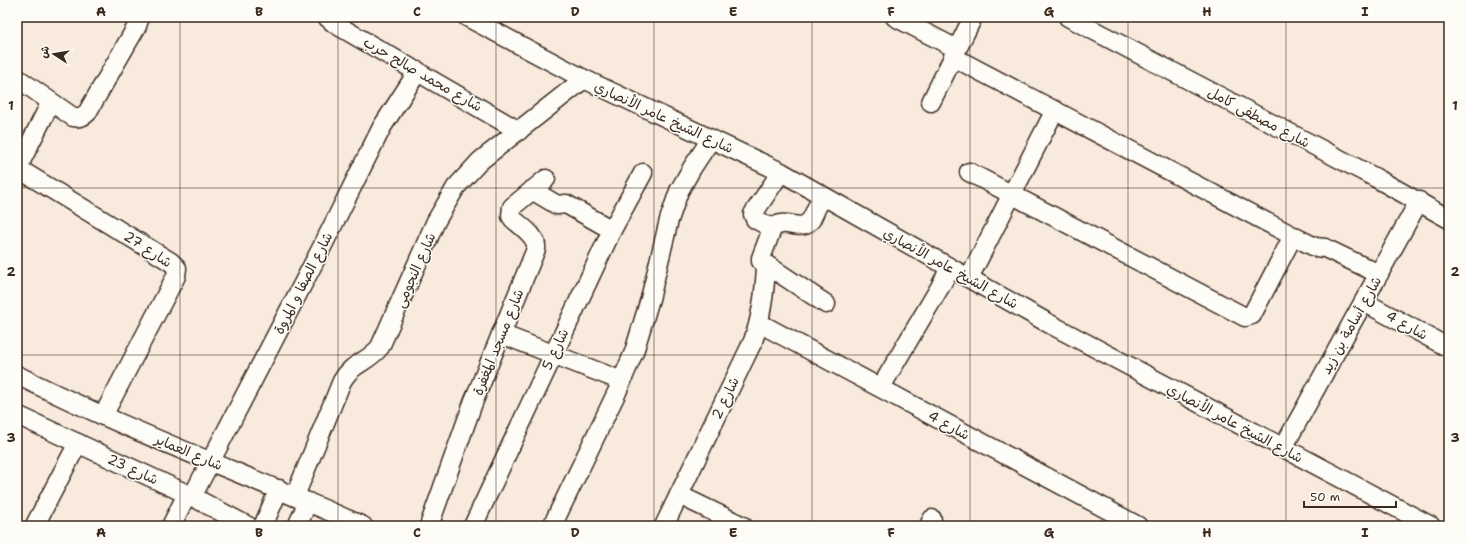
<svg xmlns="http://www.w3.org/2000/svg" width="1466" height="543" font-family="'Shantell Sans','Playpen Sans Arabic',sans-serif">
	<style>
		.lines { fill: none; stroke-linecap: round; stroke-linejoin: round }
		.minor-casing { stroke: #3b2a1e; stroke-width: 21 }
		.minor { stroke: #fdfcf7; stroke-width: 18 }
		.grid { fill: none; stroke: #3b2a1e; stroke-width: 1; stroke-opacity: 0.55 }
		.labels { text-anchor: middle; stroke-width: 3; stroke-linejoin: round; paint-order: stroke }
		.street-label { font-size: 14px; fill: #3b2a1e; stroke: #fdfcf7 }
		.neatline { fill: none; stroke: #3b2a1e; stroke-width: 1.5 }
		.grid-label { font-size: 13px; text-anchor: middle; font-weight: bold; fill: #3b2a1e }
	</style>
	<rect width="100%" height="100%" fill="#f9eade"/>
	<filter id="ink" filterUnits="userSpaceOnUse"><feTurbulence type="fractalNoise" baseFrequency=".025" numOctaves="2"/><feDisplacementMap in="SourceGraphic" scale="8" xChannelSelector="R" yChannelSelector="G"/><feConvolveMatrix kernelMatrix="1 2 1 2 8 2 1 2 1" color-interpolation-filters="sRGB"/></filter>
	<g filter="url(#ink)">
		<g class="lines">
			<g class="minor-casing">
				<g id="minor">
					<polyline points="327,17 335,24 519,131"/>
					<polyline points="467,17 584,79 781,172 1048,323 1431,526"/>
					<polyline points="895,17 957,49"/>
					<polyline points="1068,17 1376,178 1449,219"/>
					<polyline points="953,57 1293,236 1315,247 1325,248 1379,274"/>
					<path d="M17,78l56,39c5,1 10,0 14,-4l50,-87 3,-9"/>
					<polyline points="931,102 973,17"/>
					<polyline points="17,168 171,262 177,268 176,276 103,416"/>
					<polyline points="17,169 51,102"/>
					<polyline points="781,172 753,214 755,219 770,227 772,229 761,258 761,261 826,304"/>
					<polyline points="969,172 1245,317 1252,315 1254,311 1293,236"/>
					<polyline points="532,190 557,205 566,204 612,230"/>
					<path d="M771,228c17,-10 21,1 34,-3l6,-5 11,-24"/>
					<polyline points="969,278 1055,110"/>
					<polyline points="1364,302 1449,348"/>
					<polyline points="759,323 1138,526"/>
					<polyline points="501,334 622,381"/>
					<path d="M17,375c113,57 231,100 346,151"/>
					<polyline points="881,387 940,287 950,268"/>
					<polyline points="17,415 187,494 248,526"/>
					<polyline points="1283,448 1419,201"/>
					<polyline points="679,495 743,526"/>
					<path d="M295,496l47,-115c10,-18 25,-18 38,-34l56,-126 20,-34 24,-26 104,-82"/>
					<polyline points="192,497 322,247 382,127 418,71"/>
					<polyline points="36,523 78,443"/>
					<polyline points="171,526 187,494"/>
					<polyline points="263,526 279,489"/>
					<polyline points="297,526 308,502"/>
					<path d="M429,526l44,-123 63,-154c2,-12 -14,-22 -23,-30l-2,-3 1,-9 34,-28"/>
					<polyline points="473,526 612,230 643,173"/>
					<polyline points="552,526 617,392 634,352 650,299 669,220 679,191 692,168 711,139"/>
					<path d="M664,526l89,-185c9,-25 12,-50 13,-76"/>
					<polyline points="929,526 932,519"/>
				</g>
			</g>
			<use href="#minor" class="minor"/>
		</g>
	</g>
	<path class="grid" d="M180,17v509M338,17v509M496,17v509M654,17v509M812,17v509M970,17v509M1128,17v509M1286,17v509M17,188h1432M17,355h1432"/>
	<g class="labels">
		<g class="street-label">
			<text transform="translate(423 74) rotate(30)" y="5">شارع محمد صالح حرب</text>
			<text transform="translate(664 117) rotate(25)" y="5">شارع الشيخ عامر الأنصاري</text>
			<text transform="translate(1259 117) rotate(28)" y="5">شارع مصطفى كامل</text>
			<text transform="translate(148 249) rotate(33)" y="5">شارع 27</text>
			<text transform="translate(951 268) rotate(29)" y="5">شارع الشيخ عامر الأنصاري</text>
			<text transform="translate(415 270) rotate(-66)" y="5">شارع النجومى</text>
			<text transform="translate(303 283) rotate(-63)" y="5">شارع الصفا و المروة</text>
			<text transform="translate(1351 325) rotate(-61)" y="5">شارع أسامة بن زيد</text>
			<text transform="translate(1407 325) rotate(29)" y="5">شارع 4</text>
			<text transform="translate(498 342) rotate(-68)" y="5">شارع مسجد المغفرة</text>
			<text transform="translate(555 349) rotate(-65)" y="5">شارع 5</text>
			<text transform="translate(725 398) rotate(-64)" y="5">شارع 2</text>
			<text transform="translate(1235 423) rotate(28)" y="5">شارع الشيخ عامر الأنصاري</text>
			<text transform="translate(949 425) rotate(29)" y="5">شارع 4</text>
			<text transform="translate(189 452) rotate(23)" y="5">شارع العماير</text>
			<text transform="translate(133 469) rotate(25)" y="5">شارع 23</text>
		</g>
	</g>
	<rect width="1466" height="543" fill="none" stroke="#fdfcf7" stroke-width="44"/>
	<g transform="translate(54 54) rotate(282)" stroke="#fdfcf7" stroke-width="3" paint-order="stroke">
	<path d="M0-3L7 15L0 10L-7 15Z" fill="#3b2a1e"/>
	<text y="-6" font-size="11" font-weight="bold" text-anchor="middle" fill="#3b2a1e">ش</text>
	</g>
	<path d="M1304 501v6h92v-6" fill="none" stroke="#3b2a1e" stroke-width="2"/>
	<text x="1310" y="501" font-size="12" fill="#3b2a1e" stroke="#fdfcf7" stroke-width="3" paint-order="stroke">50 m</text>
	<rect x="22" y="22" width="1422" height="499" class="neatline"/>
	<g class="grid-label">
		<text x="101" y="16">A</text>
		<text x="259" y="16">B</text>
		<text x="417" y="16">C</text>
		<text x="575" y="16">D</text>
		<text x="733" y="16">E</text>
		<text x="891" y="16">F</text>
		<text x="1049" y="16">G</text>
		<text x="1207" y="16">H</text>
		<text x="1365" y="16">I</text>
		<text x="11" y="110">1</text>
		<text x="1455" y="110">1</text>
		<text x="11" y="276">2</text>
		<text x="1455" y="276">2</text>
		<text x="11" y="442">3</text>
		<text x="1455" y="442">3</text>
		<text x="101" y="537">A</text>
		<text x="259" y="537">B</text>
		<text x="417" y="537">C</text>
		<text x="575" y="537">D</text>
		<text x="733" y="537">E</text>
		<text x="891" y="537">F</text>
		<text x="1049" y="537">G</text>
		<text x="1207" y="537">H</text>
		<text x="1365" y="537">I</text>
	</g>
</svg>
